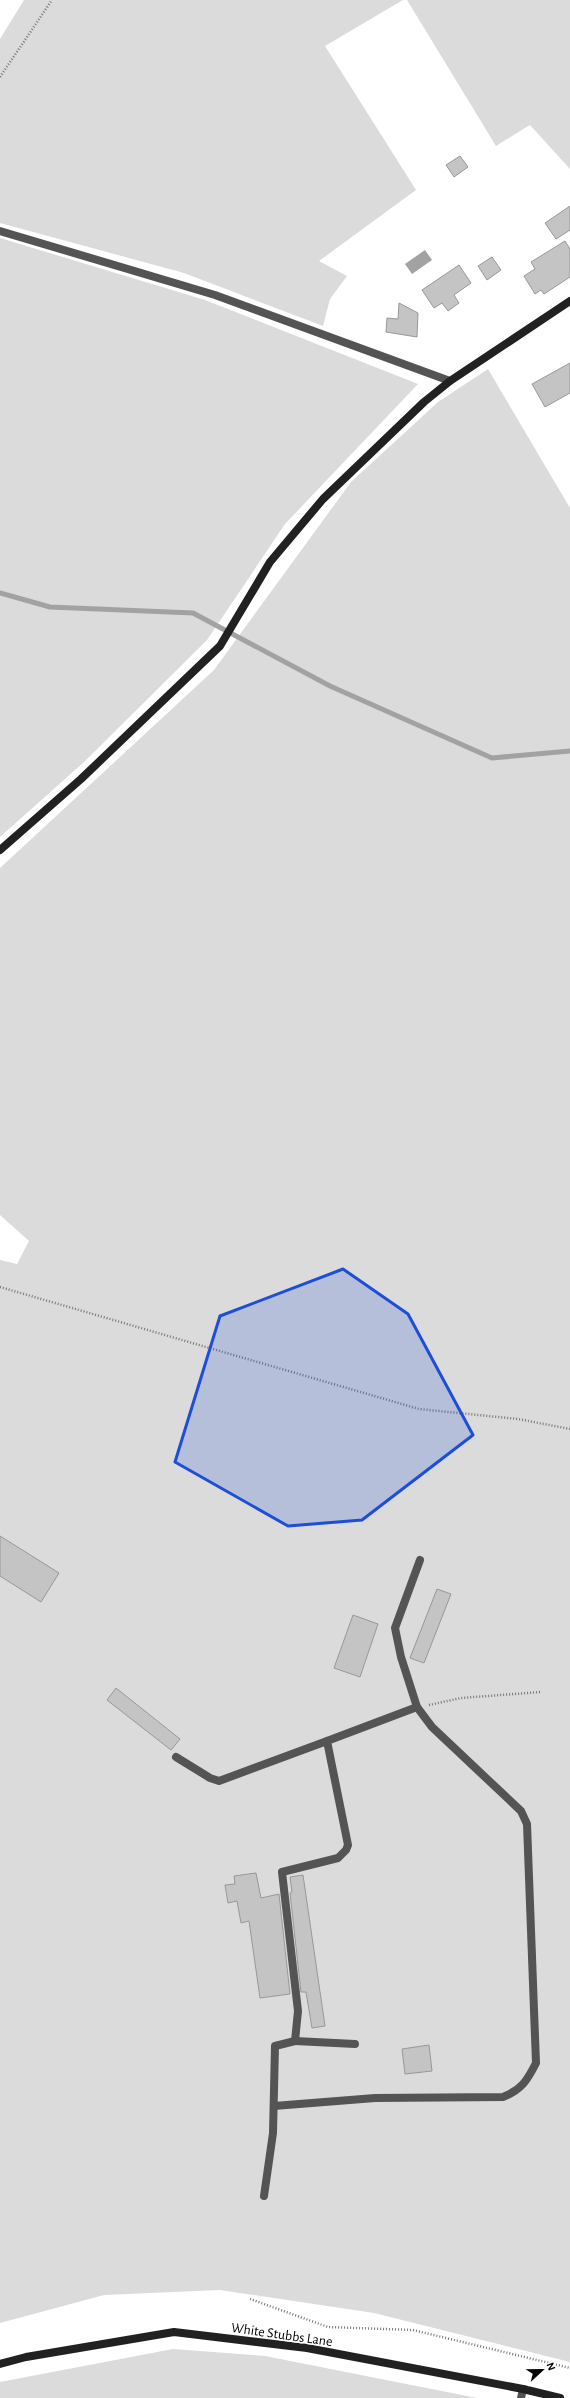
<svg xmlns="http://www.w3.org/2000/svg" width="570" height="2398" font-family="'Alegreya Sans',sans-serif">
	<style>
		.green { fill: #dbdbdb }
		.water { fill: #a2a2a2 }
		.lines { fill: none; stroke-linecap: round; stroke-linejoin: round }
		.stream { stroke: #a2a2a2; stroke-width: 5 }
		.building { fill: #c4c4c4; stroke: #989898 }
		.path { stroke: #767676; stroke-width: 2.5; stroke-dasharray: 1 2; stroke-linecap: butt }
		.lane { stroke: #545454; stroke-width: 8 }
		.street { stroke: #545454; stroke-width: 8 }
		.secondary { stroke: #212121; stroke-width: 8 }
		.marked { fill: #1d4ed8; fill-opacity: 0.2; stroke: #1d4ed8; stroke-width: 3; stroke-linejoin: round }
		.labels { text-anchor: middle; stroke-width: 3; stroke-linejoin: round; paint-order: stroke }
		.street-label { font-size: 14px; fill: #000; stroke: #fff }
	</style>
	<rect width="100%" height="100%" fill="#fff"/>
	<g class="green">
		<polygon points="24,0 403,0 325,46 416,190 319,261 347,276 330,299 323,326 184,273 0,223 0,39"/>
		<polygon points="407,0 570,0 570,169 530,125 496,146"/>
		<polygon points="0,238 205,300 418,384 285,524 207,640 84,762 0,837"/>
		<polygon points="488,369 570,508 570,2362 374,2313 220,2290 104,2295 0,2323 0,1260 17,1264 29,1241 0,1215 0,868 214,670 351,482 438,402"/>
		<polygon points="173,2349 265,2356 477,2398 0,2398 0,2382"/>
	</g>
	<polygon class="water" points="425,250 432,260 412,274 405,264"/>
	<g class="lines">
		<polyline class="stream" points="0,593 50,607 193,613 330,686 492,758 570,751"/>
	</g>
	<g class="building">
		<polygon points="460,156 468,167 454,177 446,165"/>
		<polygon points="570,206 570,230 556,239 545,223"/>
		<polygon points="565,241 570,249 570,277 544,294 541,290 535,294 524,276 535,269 531,262"/>
		<polygon points="492,257 501,270 487,280 478,266"/>
		<polygon points="459,265 471,283 454,295 459,303 448,311 442,303 434,308 422,290"/>
		<polygon points="399,303 418,313 417,337 386,332 387,318 398,319"/>
		<polygon points="570,363 570,393 545,407 532,384"/>
		<polygon points="0,1536 59,1573 41,1602 0,1576"/>
		<polygon points="437,1589 451,1594 424,1663 410,1658"/>
		<polygon points="353,1615 378,1624 360,1677 334,1668"/>
		<polygon points="116,1688 180,1739 171,1750 107,1700"/>
		<polygon points="256,1873 261,1898 279,1894 290,1994 260,1998 249,1921 241,1923 237,1901 228,1903 225,1885 235,1884 234,1876"/>
		<polygon points="303,1875 325,2026 312,2028 306,1992 301,1992 290,1893 292,1892 290,1877"/>
		<polygon points="429,2045 432,2071 405,2074 402,2049"/>
	</g>
	<g class="lines">
		<g class="path">
			<polyline points="0,77 52,0"/>
			<polyline points="0,1287 419,1409 518,1419 570,1429"/>
			<polyline points="429,1705 461,1698 541,1692"/>
			<polyline points="250,2299 328,2327 413,2330 570,2368"/>
		</g>
		<g class="lane">
			<polyline points="176,1757 210,1778 219,1781 327,1741"/>
			<polyline points="295,2041 355,2044"/>
			<path d="M274,2106l101,-8 128,-1c18,-7 24,-16 33,-34l-9,-239 -6,-13 -89,-84 -15,-20 -16,-50 -6,-29 25,-68"/>
			<polyline points="264,2196 273,2133 275,2046 295,2041 298,2011 282,1872 338,1858 346,1850 348,1845 327,1741 417,1707"/>
			<polyline points="521,2398 523,2389"/>
		</g>
		<polyline class="street" points="0,231 215,295 450,381"/>
		<g class="secondary">
			<polyline points="0,850 81,779 220,646 270,562 323,499 424,402 450,381 570,301"/>
			<polyline points="0,2364 26,2357 174,2332 307,2348 523,2389 560,2398"/>
		</g>
	</g>
	<path class="marked" d="M343,1269l65,45 65,121 -111,85 -74,6 -113,-64 45,-146z"/>
	<g class="labels">
		<g class="street-label">
			<text transform="translate(282 2334) rotate(8)" y="5">White Stubbs Lane</text>
		</g>
	</g>
	<g transform="translate(542 2370) rotate(68)" stroke="#ffffff" stroke-width="3" paint-order="stroke">
	<path d="M0-3L7 15L0 10L-7 15Z" fill="#000000"/>
	<text y="-6" font-size="11" font-weight="bold" text-anchor="middle" fill="#000000">N</text>
	</g>
</svg>
